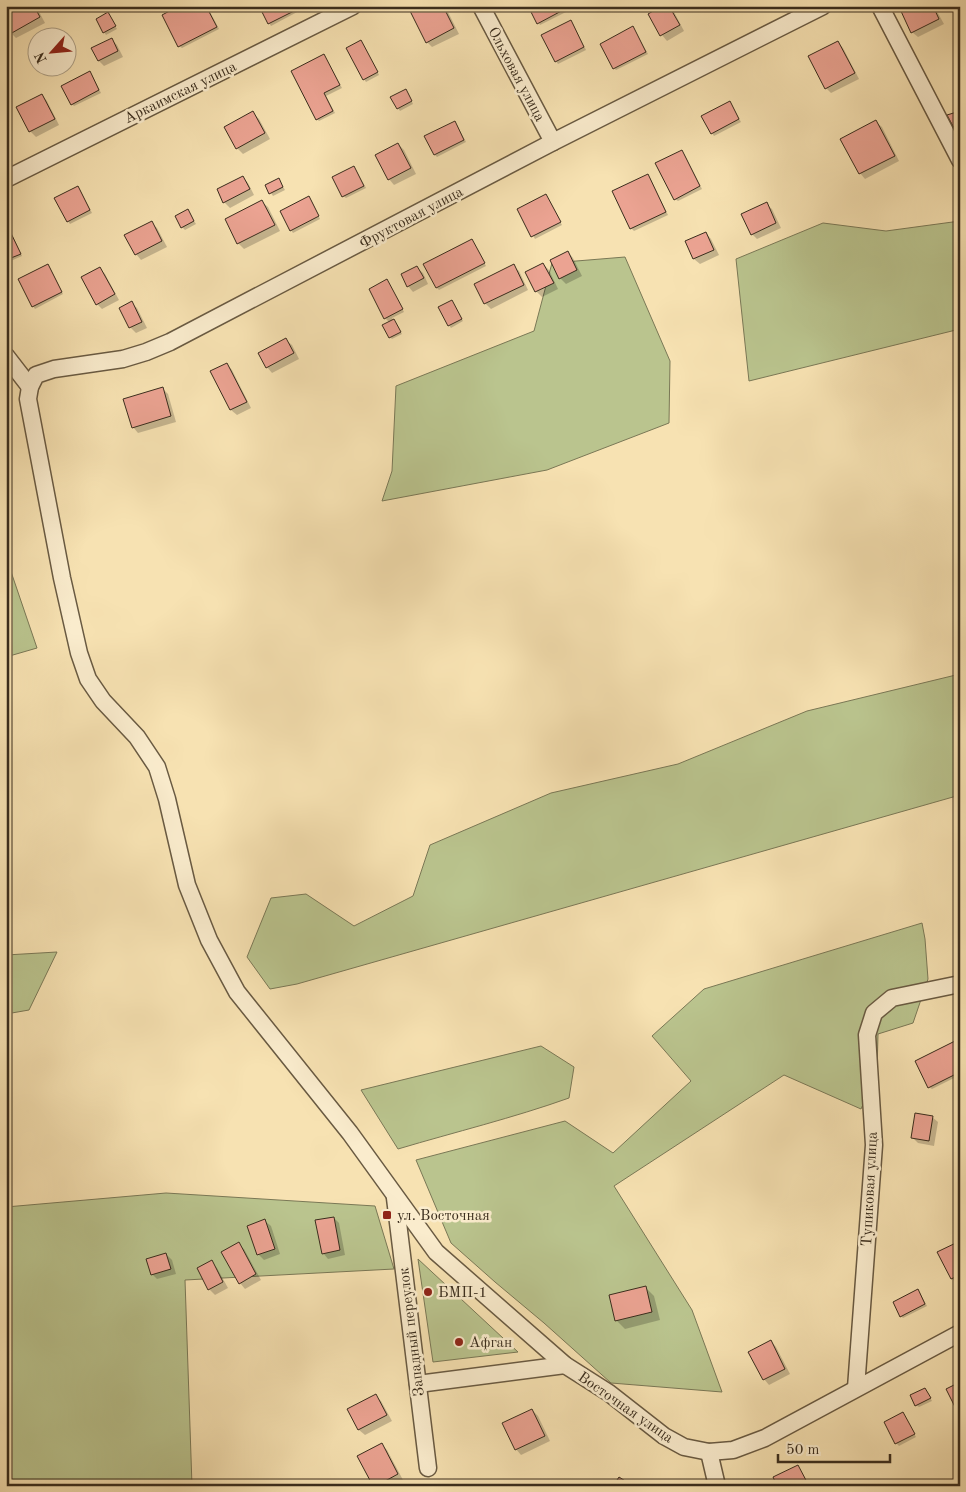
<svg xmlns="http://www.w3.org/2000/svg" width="966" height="1492" font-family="'Old Standard TT',serif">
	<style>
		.green { fill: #bac48e; stroke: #7a7856 }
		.shadow { fill: #0003 }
		.building { fill: #eba392; stroke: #3a2d1d }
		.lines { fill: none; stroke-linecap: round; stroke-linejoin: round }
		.minor-casing { stroke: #695a42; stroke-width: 19 }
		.minor { stroke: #faeccd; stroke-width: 16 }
		.poi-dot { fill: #8f2418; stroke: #faeccd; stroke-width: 2 }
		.labels { text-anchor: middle; stroke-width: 5; stroke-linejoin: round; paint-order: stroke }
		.street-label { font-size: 15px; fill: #3a2d1d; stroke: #faeccd }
		.poi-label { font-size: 15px; fill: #3a2d1d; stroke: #faeccd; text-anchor: start }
	</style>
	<rect width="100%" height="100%" fill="#f7e2b2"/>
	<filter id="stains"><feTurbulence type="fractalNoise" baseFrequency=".004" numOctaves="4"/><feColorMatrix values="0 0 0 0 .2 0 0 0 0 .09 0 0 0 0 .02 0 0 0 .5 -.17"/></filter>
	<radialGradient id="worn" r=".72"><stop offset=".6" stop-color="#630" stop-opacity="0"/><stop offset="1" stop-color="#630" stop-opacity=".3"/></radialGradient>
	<g class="green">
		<polygon points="960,221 960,329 749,381 736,259 823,223 886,231"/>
		<polygon points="625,257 670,361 669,423 547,470 382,501 392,471 396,386 534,331 552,263"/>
		<polygon points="6,557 37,648 6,657"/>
		<polygon points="960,674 960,795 297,984 270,989 247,957 271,898 306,894 354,926 413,896 430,845 551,793 678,764 807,711"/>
		<polygon points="922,923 925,939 928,979 913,1023 878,1034 877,1072 861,1109 784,1075 614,1186 692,1310 722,1392 611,1383 544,1323 495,1282 451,1243 416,1160 565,1121 613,1153 691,1081 652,1036 704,989"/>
		<polygon points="57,952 29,1010 6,1014 6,955"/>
		<path d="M541,1046l33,21 -5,31c-56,20 -114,34 -171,51l-37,-59z"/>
		<polygon points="166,1193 375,1206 394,1269 185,1280 192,1486 6,1486 6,1207"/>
		<polygon points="418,1259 518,1352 433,1362"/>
	</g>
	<g class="shadow">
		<polygon points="6,6 36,6 45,23 16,38 11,33"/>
		<polygon points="62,6 73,6 65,10"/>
		<polygon points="181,6 207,6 219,29 182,48 179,46"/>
		<polygon points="260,6 297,6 299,11 271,26"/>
		<polygon points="421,6 445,6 459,34 432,47 427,42"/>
		<polygon points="529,6 566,6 568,11 540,25"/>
		<polygon points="669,6 673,10 684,31 667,41 662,35"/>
		<polygon points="907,6 934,6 944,24 918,37 912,32"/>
		<polygon points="108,14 117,29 106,35 104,32"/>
		<polygon points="573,24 586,50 558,64 556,61"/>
		<polygon points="633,28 648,54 616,70 614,68"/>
		<polygon points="111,39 117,45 123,57 104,66 99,61"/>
		<polygon points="838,42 843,48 859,79 831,93 826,88"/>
		<polygon points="363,44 379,75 366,82 364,79"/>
		<polygon points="324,56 342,88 326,96 335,113 319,121 317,119"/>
		<polygon points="92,75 101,93 74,106 72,104"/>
		<polygon points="408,93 413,104 400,111 398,108"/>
		<polygon points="42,95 47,101 59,125 36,137 30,131"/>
		<polygon points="730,102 741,122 714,136 712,133"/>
		<polygon points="253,113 259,119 270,139 243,154 237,148 226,128"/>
		<polygon points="876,122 882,127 899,161 865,179 860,173"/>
		<polygon points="457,125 466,142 437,157 435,155"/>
		<polygon points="398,144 404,150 416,174 394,185 389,179"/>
		<polygon points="684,154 702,189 678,201 675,199"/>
		<polygon points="356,170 366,188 346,198 343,196"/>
		<polygon points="648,176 650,178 668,215 634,231 631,228 614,192"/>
		<polygon points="243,177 248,183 254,195 230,208 224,202"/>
		<polygon points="279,180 285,190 273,196 266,186"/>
		<polygon points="80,190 92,213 70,224 68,221"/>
		<polygon points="546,195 562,225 535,239 518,209"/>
		<polygon points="311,200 320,219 293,233 291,230"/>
		<polygon points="262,202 268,207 280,231 244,249 238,243"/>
		<polygon points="766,204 772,209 781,228 757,239 752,234"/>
		<polygon points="188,211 196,224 185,230 182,227"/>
		<polygon points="151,223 157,228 167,247 141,260 136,254"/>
		<polygon points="6,225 9,227 22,256 6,263"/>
		<polygon points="706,233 711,239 719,255 700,264 694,259 687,242"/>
		<polygon points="472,241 486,266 439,290 437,288"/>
		<polygon points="568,252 573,258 582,276 566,284 560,278 551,260"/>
		<polygon points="543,264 549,270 558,289 542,297 536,291 527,272"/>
		<polygon points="513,266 519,271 528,290 491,309 485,303"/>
		<polygon points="50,268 63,294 35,309 33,306"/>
		<polygon points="417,268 423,273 428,284 413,292 408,286"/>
		<polygon points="100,269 105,274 119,300 102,309 97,304"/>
		<polygon points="387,281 404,312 392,318 396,323 402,334 392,339 390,337 389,322 385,318"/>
		<polygon points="452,301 463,321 451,328 449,325"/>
		<polygon points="131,303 137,308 147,328 136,333 130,327 121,308"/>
		<polygon points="286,340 292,345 299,359 272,373 267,367"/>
		<polygon points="227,364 232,370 251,408 237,415 231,410 212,372"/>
		<polygon points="163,389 168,394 176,422 138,433 133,427"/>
		<polygon points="960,1044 960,1075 932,1089 929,1087"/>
		<polygon points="932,1117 938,1122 934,1146 918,1143 912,1137"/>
		<polygon points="334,1218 339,1223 345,1255 328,1259 323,1253"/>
		<polygon points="265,1221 271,1226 280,1254 264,1260 258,1254"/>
		<polygon points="960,1243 960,1283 958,1284 952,1279 939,1253"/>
		<polygon points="238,1244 244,1249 261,1280 245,1289 240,1283"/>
		<polygon points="166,1254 172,1260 176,1274 157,1279 152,1274"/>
		<polygon points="211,1262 217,1268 228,1288 215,1295 209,1289"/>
		<polygon points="645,1287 654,1296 660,1320 625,1329 616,1320"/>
		<polygon points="920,1293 927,1306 903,1318 901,1316"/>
		<polygon points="771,1341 776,1347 790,1374 769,1385 764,1379"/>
		<polygon points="925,1389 932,1401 919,1407 916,1405"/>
		<polygon points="375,1395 381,1401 392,1421 365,1435 359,1430 349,1409"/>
		<polygon points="532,1410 538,1416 550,1441 521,1455 516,1449"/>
		<polygon points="903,1413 916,1437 899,1446 896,1443"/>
		<polygon points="381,1444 387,1450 403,1480 392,1486 375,1486"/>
	</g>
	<g class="building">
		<polygon points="6,6 34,6 40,17 10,34 6,28"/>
		<polygon points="179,6 206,6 217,27 178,47 162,15"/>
		<polygon points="259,6 297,6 298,9 268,24"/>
		<polygon points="418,6 443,6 454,28 426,43 410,11"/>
		<polygon points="528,6 566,6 567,8 537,24"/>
		<polygon points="662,6 669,6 680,25 660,36 648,14"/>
		<polygon points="904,6 933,6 939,19 911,33 900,9"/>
		<polygon points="108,12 116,26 103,33 96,19"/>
		<polygon points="571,20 584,47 555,62 541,35"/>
		<polygon points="633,26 646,52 613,69 600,44"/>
		<polygon points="112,38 118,51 98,61 91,48"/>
		<polygon points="361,40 378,72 363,80 346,48"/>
		<polygon points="838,41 855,73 825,89 808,56"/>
		<polygon points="324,54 340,85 324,93 333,111 316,120 291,71"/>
		<polygon points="90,71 99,90 71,105 61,86"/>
		<polygon points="406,89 412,101 397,109 390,97"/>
		<polygon points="42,94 55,119 29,132 16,107"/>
		<polygon points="730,101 739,119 711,134 701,116"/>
		<polygon points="253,111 265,133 236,149 224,127"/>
		<polygon points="960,111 960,139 947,115"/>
		<polygon points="876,120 895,156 859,174 840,139"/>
		<polygon points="455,121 464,140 434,155 424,136"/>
		<polygon points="398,143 411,168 388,180 375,155"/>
		<polygon points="682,150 700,186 674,200 655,163"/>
		<polygon points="354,166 364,186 342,197 332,177"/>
		<polygon points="648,174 666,212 630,229 612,191"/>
		<polygon points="243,176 250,189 223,203 217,189"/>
		<polygon points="279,178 283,187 269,194 265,185"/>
		<polygon points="78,186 90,210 67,222 54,198"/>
		<polygon points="546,194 561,222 531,237 517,209"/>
		<polygon points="309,196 319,216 290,231 280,211"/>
		<polygon points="262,200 275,225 237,244 225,219"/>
		<polygon points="767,202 776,223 751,235 741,214"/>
		<polygon points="188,209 194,221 181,228 175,216"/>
		<polygon points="152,221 162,241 135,255 124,235"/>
		<polygon points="6,223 21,254 6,260"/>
		<polygon points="706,232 714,250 693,259 685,241"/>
		<polygon points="472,239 485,263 436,288 423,264"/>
		<polygon points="568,251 577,270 559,279 550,260"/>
		<polygon points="543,263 554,283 535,292 525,272"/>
		<polygon points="48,264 62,292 32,307 18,279"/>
		<polygon points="514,264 524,285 484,304 474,284"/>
		<polygon points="417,266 424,278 407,287 401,274"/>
		<polygon points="100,267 115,294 96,305 81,277"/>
		<polygon points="387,279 403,309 384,319 369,289"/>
		<polygon points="452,300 462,319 448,326 438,307"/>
		<polygon points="132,301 142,322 129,328 119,308"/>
		<polygon points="394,319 401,332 389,338 382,325"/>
		<polygon points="286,338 294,353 266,368 258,353"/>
		<polygon points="227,363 247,402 230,410 210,371"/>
		<polygon points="163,387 171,416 132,428 123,399"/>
		<polygon points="957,1040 960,1044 960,1072 928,1088 915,1061"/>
		<polygon points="915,1113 933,1116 929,1141 911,1138"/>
		<polygon points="334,1217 340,1250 322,1254 315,1220"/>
		<polygon points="265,1219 275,1249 257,1255 247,1226"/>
		<polygon points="960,1241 960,1275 951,1279 937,1252"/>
		<polygon points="239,1242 256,1274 239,1284 221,1252"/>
		<polygon points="166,1253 171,1269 151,1275 146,1259"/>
		<polygon points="212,1260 223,1282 208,1290 197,1268"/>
		<polygon points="646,1286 652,1312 615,1321 609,1295"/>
		<polygon points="918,1289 925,1304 900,1317 893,1302"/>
		<polygon points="771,1340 785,1369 763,1380 748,1352"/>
		<polygon points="960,1382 960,1415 959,1415 946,1389"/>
		<polygon points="925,1388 931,1398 915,1406 910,1395"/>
		<polygon points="376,1394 387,1415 358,1430 347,1409"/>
		<polygon points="532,1409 545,1436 515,1450 502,1423"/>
		<polygon points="903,1412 915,1434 895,1444 884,1422"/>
		<polygon points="382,1443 398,1474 376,1486 373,1486 357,1456"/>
		<polygon points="798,1465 808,1484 805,1486 777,1486 773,1477"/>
		<polygon points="619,1477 633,1486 613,1486"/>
	</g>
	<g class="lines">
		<g class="minor-casing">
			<g id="minor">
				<polyline points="481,6 553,142"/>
				<polyline points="823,6 553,142 170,342 146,352 123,359 54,369 36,375 30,387 28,399 62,578 79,653 88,679 103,701 137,737 157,767 167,799 187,885 209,940 237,992 350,1133 436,1252 565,1365 609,1393 664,1436 684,1447 709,1452 733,1450 765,1438 960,1333"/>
				<polyline points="880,6 960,160"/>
				<polyline points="6,179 353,6"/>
				<polyline points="6,356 30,387"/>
				<polyline points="395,1198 428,1468"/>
				<polyline points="418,1384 565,1365"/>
				<polyline points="856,1388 874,1145 867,1035 874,1013 892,998 960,984"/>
				<polyline points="709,1452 717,1486"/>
			</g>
		</g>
		<use href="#minor" class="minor"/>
	</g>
	<g class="poi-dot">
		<rect x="382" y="1210" width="10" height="10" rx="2.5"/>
		<circle cx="428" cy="1292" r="5"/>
		<circle cx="459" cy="1342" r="5"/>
	</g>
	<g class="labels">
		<g class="street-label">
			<text transform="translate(517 74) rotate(62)" y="5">Ольховая улица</text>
			<text transform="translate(180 92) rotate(-26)" y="5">Аркаимская улица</text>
			<text transform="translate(411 217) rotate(-28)" y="5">Фруктовая улица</text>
			<text transform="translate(869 1189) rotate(-87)" y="5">Тупиковая улица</text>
			<text transform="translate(411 1332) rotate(-97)" y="5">Западный переулок</text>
			<text transform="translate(626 1407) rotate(35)" y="5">Восточная улица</text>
		</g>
		<g class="poi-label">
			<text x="397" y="1220">ул. Восточная</text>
			<text x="438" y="1297">БМП-1</text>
			<text x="469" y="1347">Афган</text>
		</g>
	</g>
	<rect width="966" height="1492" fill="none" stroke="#f7e2b2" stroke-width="25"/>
	<rect x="8" y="8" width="951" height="1477" fill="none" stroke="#3a2d1d" stroke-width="2.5"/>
	<rect x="12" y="12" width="941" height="1467" fill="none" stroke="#3a2d1d"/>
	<g transform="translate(52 52) rotate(243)"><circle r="24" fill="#faeccd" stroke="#ada087"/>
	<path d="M0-4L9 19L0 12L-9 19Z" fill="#8f2418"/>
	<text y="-8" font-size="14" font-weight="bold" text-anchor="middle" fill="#3a2d1d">N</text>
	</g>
	<path d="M778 1454v8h112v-8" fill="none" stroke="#3a2d1d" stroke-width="2.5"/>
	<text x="786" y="1454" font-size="15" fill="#3a2d1d" stroke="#faeccd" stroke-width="4" paint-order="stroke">50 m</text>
	<rect width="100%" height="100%" filter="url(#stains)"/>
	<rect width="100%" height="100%" fill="url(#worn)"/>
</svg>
